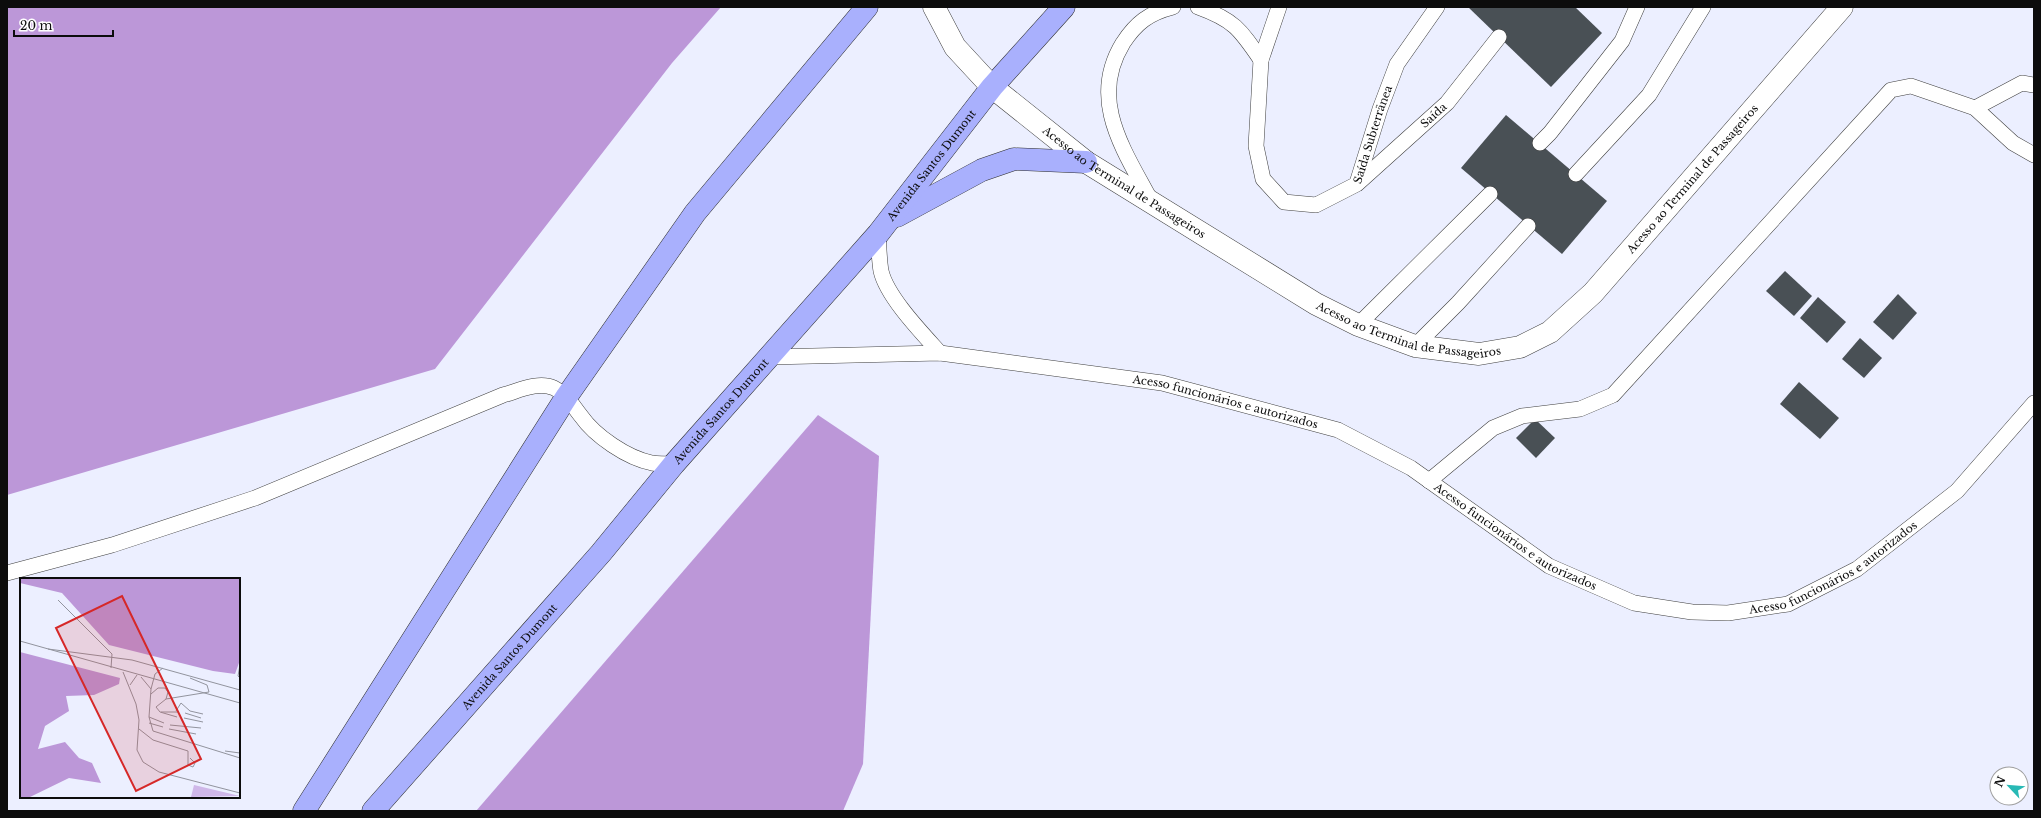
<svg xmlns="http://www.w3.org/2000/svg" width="2041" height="818" font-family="'Libre Baskerville',serif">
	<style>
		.forest { fill: #bc97d8 }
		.building { fill: #495055 }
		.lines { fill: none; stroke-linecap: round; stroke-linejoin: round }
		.lane-casing { stroke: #3f3f3f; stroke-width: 16 }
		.street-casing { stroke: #3f3f3f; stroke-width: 23 }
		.secondary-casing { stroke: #2e2e2e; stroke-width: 23 }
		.lane { stroke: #fff; stroke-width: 15 }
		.street { stroke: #fff; stroke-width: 22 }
		.secondary { stroke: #a9b0fd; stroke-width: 22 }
		.labels { text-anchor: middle; stroke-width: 4; stroke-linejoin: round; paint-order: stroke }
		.street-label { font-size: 11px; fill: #0c0c0c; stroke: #fff }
		.inset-road { fill: none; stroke: #92949e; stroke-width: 1 }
		.view { fill: #d62828; fill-opacity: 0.15; stroke: #d62828; stroke-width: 2 }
		.inset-edge { fill: none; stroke: #0c0c0c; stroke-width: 2 }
	</style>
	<rect width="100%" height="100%" fill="#ecefff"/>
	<g class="forest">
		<polygon points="7,7 721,7 672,63 435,369 7,495"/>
		<polygon points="818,415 879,456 863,764 843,811 476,811"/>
	</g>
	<g class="building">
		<polygon points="1468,7 1575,7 1602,33 1551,87"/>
		<polygon points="1506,115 1607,201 1562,254 1461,168"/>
		<polygon points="1785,271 1812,296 1794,316 1766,291"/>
		<polygon points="1898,294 1917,313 1893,340 1873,322"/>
		<polygon points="1818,297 1846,322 1827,343 1800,318"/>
		<polygon points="1860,338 1882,358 1864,378 1842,359"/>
		<polygon points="1799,382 1839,418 1820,439 1780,404"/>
		<polygon points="1535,419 1555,438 1536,458 1516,438"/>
	</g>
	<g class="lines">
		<g class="lane-casing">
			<g id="lane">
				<path d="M1198,7c36,13 42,22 63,53"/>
				<path id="s1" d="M1279,7l-18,53 -5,86 7,33 21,23 32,3 41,-21 90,-81 52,-66"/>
				<polyline points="1975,108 2022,83 2034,85"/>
				<polyline points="1540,143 1550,133 1622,41 1637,7"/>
				<polyline points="1576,174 1649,95 1703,7"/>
				<path id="s2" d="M1357,183l23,-74 17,-45 40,-57"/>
				<path d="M1151,201c-27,-51 -63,-101 -28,-158 13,-20 26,-30 50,-36"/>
				<path d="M878,234c1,12 1,25 3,37 6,26 41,62 59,82"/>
				<polyline points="1358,325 1490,194"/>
				<polyline points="1415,346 1458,303 1528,226"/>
				<path id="s3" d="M770,357l170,-4 222,30 176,47 73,38 138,98 85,37 58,9 36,1 60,-9 69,-35 100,-78 77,-88"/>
				<polyline points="1429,481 1493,428 1522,416 1580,409 1613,395 1891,90 1911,86 1975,108 2013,143 2034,155"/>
				<path d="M7,573l105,-28 143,-47 248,-103c15,-4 35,-14 51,-7 13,6 18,17 27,28 14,20 46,42 71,47 7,1 15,1 22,1"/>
			</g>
		</g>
		<g class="street-casing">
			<g id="street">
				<path id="s4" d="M934,7l21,40 37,40 94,75 230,142 42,21 57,21 64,8 41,-7 30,-15 43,-39 249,-286"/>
			</g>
		</g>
		<g class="secondary-casing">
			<g id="secondary">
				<polyline points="897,216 982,170 1014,159 1086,162"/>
				<polyline points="304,811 567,396 695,213 867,7"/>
				<path id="s5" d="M373,811l228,-258 73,-89 204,-230 114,-147 72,-80"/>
			</g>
		</g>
		<use href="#lane" class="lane"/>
		<use href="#street" class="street"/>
		<use href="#secondary" class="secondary"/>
	</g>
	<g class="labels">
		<g class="street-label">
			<text dy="4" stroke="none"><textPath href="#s1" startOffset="388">Saída</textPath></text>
			<text dy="4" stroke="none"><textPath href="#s2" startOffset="51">Saída Subterränea</textPath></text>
			<text dy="4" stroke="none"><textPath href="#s5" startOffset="854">Avenida Santos Dumont</textPath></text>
			<text dy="4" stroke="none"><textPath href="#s4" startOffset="947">Acesso ao Terminal de Passageiros</textPath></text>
			<text dy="4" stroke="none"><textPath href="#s4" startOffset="263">Acesso ao Terminal de Passageiros</textPath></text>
			<text dy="4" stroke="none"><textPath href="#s4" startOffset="588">Acesso ao Terminal de Passageiros</textPath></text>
			<text dy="4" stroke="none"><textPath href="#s3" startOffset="460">Acesso funcionários e autorizados</textPath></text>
			<text dy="4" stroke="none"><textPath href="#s5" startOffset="530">Avenida Santos Dumont</textPath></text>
			<text dy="4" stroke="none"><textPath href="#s3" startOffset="784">Acesso funcionários e autorizados</textPath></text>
			<text dy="4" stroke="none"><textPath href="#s3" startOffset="1132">Acesso funcionários e autorizados</textPath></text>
			<text dy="4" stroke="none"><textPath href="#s5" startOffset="206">Avenida Santos Dumont</textPath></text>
		</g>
	</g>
	<g transform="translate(20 578)">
		<rect width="220" height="220" fill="#ecefff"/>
		<path d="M174,207l46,11 -49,1z" fill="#cfb7e8"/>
		<path d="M0,1h220v81l-5,14 -22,-3 -104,-26 -47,-52 -42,-10zM0,74l100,26 -1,6 -25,11 -28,1 3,15 -24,15 -7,23 27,-7 14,16 13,5 9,20 -32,-5 -39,19h-10z" fill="#bc97d8"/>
		<path class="inset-road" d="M38,22l54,54 -1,14M0,63l220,62M28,71l84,11 108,30M220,87l-2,11 2,2M143,90l-8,6 -4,15 -2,28 4,14 87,27M103,94l13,32 3,16 -2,30 6,12 16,10 81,21M121,99l10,12M110,107l7,-10M131,116l7,-6h7l3,4 -2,7M156,133l5,-8 9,8 13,3M141,134h18M165,135l16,5M129,139l15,6M157,139l-17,-5 -4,-5 10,-8 43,-7 -2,-7 -17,-7M164,140l19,4M129,145l14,4M150,147l31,3M119,151l14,11 35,11v14l5,2 2,-4 -5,-5M149,151l27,5M205,173l15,2"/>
		<path class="view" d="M102,18l79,163 -65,32 -80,-163z"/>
		<rect width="220" height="220" class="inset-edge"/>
	</g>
	<rect width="2041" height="818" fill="none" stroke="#0c0c0c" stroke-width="16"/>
	<g transform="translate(2009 786) rotate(296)"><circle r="19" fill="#ffffff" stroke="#9e9e9e"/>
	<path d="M0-3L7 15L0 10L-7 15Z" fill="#28b9b5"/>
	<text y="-6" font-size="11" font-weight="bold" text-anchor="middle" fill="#0c0c0c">N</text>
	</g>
	<path d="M14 30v6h99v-6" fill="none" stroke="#0c0c0c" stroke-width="2"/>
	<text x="20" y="30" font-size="12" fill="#0c0c0c" stroke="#ffffff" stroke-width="3" paint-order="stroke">20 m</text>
</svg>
